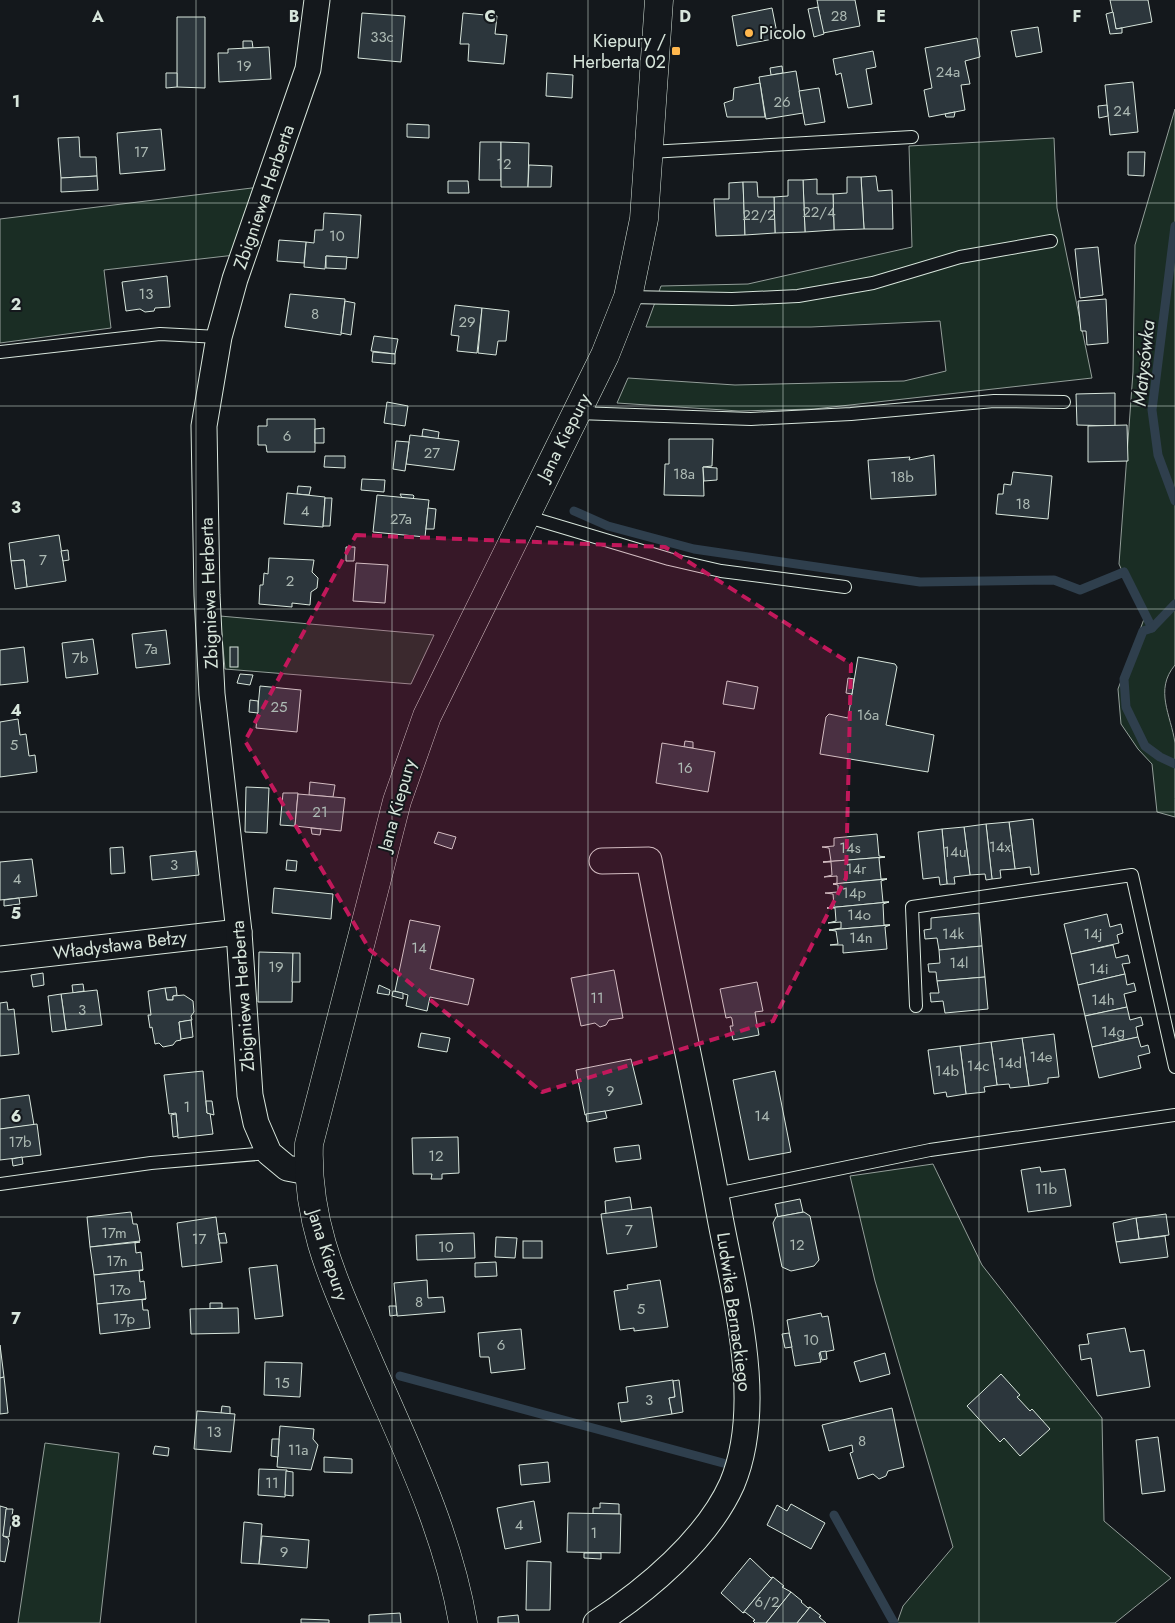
<svg xmlns="http://www.w3.org/2000/svg" width="1175" height="1623" font-family="Jost,sans-serif">
	<style>
		.green { fill: #1a2d24; stroke: #939e99 }
		.lines { fill: none; stroke-linecap: round; stroke-linejoin: round }
		.stream { stroke: #2f3f4d; stroke-width: 9 }
		.building { fill: #2c363c; stroke: #d8e6dc }
		.lane-casing { stroke: #d8e6dc; stroke-width: 14 }
		.street-casing { stroke: #d8e6dc; stroke-width: 27 }
		.secondary-casing { stroke: #d8e6dc; stroke-width: 29 }
		.lane { stroke: #14181c; stroke-width: 12 }
		.street { stroke: #14181c; stroke-width: 25 }
		.secondary { stroke: #14181c; stroke-width: 28 }
		.marked { fill: #c2185b; fill-opacity: 0.2; stroke: #c2185b; stroke-width: 4; stroke-dasharray: 10 6; stroke-linejoin: round }
		.grid { fill: none; stroke: #d8e6dc; stroke-width: 1; stroke-opacity: 0.55 }
		.poi-dot { fill: #ffb74d; stroke: #14181c; stroke-width: 2 }
		.labels { text-anchor: middle; stroke-width: 4; stroke-linejoin: round; paint-order: stroke }
		.number-label { font-size: 15px; fill: #adbab4 }
		.poi-label { font-size: 18px; fill: #d8e6dc; stroke: #14181c; text-anchor: start }
		.street-label { font-size: 18px; fill: #d8e6dc; stroke: #14181c }
		.water-label { font-size: 19px; font-style: italic; fill: #d8e6dc; stroke: #14181c }
		.grid-label { font-size: 16px; text-anchor: middle; font-weight: bold; fill: #d8e6dc; stroke: #14181c; stroke-width: 4; stroke-linejoin: round; paint-order: stroke }
	</style>
	<rect width="100%" height="100%" fill="#14181c"/>
	<g class="green">
		<path d="M1175,109v556c-21,25 -4,50 0,78 0,24 0,50 0,74l-18,-5 -5,-48 -14,-15 -17,-25 -3,-35 26,-70 -25,-55 14,-192 2,-127z"/>
		<polygon points="1054,138 1057,208 1092,378 814,409 739,411 617,403 628,378 735,385 904,381 946,371 940,321 811,327 646,327 661,286 748,284 912,247 909,146"/>
		<polygon points="260,187 235,255 104,270 111,328 0,343 0,219"/>
		<polygon points="220,616 434,635 411,684 225,669"/>
		<polygon points="933,1164 982,1265 1102,1418 1104,1521 1171,1578 1115,1623 897,1623 903,1606 953,1547 875,1281 850,1176"/>
		<polygon points="45,1443 119,1453 100,1623 18,1623"/>
	</g>
	<g class="lines">
		<g class="stream">
			<polyline points="1175,226 1152,410 1158,455 1175,501"/>
			<polyline points="574,511 608,526 694,549 920,582 1054,580 1080,590 1124,572 1152,628"/>
			<polyline points="1175,604 1152,628 1143,631 1124,679 1126,707 1145,746 1160,757 1175,764"/>
			<polyline points="400,1376 723,1463"/>
			<polyline points="834,1515 894,1623"/>
		</g>
	</g>
	<g class="building">
		<polygon points="817,0 855,0 860,26 823,33"/>
		<polygon points="1110,0 1148,0 1152,22 1116,29"/>
		<polygon points="818,7 824,34 814,37 808,9"/>
		<polygon points="772,8 778,38 737,46 732,16"/>
		<polygon points="1113,12 1116,29 1122,28 1122,33 1110,34 1106,14"/>
		<polygon points="362,13 405,16 401,62 358,58"/>
		<polygon points="463,13 497,16 495,34 507,35 504,64 468,61 469,44 460,44"/>
		<polygon points="177,17 205,17 205,88 177,87"/>
		<polygon points="1038,27 1042,52 1016,57 1011,31"/>
		<polygon points="977,38 980,57 965,61 970,84 961,85 965,110 929,117 924,90 932,88 925,48"/>
		<polygon points="243,41 252,41 253,48 243,48"/>
		<polygon points="269,47 271,79 219,82 218,53 228,53 228,49"/>
		<polygon points="873,51 876,67 866,69 872,104 848,108 841,73 836,75 833,59"/>
		<polygon points="782,66 783,73 771,75 770,68"/>
		<polygon points="796,71 803,113 766,119 759,77"/>
		<polygon points="166,73 177,73 177,87 166,88"/>
		<polygon points="547,73 573,75 572,98 546,96"/>
		<polygon points="1133,82 1138,132 1110,135 1105,85"/>
		<polygon points="760,83 765,117 727,117 724,103 733,100 734,88"/>
		<polygon points="819,88 825,122 805,125 799,91"/>
		<polygon points="1107,105 1108,116 1099,118 1098,106"/>
		<polygon points="955,112 954,117 946,117 945,114"/>
		<polygon points="407,124 429,125 429,138 407,137"/>
		<polygon points="161,129 165,170 120,174 117,133"/>
		<polygon points="79,137 80,157 96,157 97,176 61,178 58,138"/>
		<polygon points="480,142 501,142 501,180 479,180"/>
		<polygon points="501,142 529,143 528,187 501,187"/>
		<polygon points="1128,152 1145,152 1144,176 1128,175"/>
		<polygon points="529,165 552,166 551,187 528,187"/>
		<polygon points="97,176 98,190 61,192 61,178"/>
		<polygon points="876,176 878,191 892,190 893,229 864,229 861,177"/>
		<polygon points="847,177 861,177 864,229 834,230 833,194 847,193"/>
		<polygon points="817,179 817,194 833,194 834,230 805,232 803,180"/>
		<polygon points="788,180 803,180 805,232 775,233 774,197 788,196"/>
		<polygon points="448,181 468,181 469,193 448,193"/>
		<polygon points="743,182 745,235 716,236 714,199 729,199 729,183"/>
		<polygon points="743,182 757,182 758,197 774,197 775,233 745,235"/>
		<polygon points="324,213 361,215 358,258 326,256 325,269 304,267 306,242 314,243 315,230 323,230"/>
		<polygon points="279,240 306,242 304,263 277,261"/>
		<polygon points="1098,247 1103,295 1080,298 1075,249"/>
		<polygon points="326,256 347,257 346,269 326,268"/>
		<polygon points="167,276 170,307 155,308 154,311 145,312 140,309 126,311 122,282"/>
		<polygon points="290,294 345,299 341,335 285,327"/>
		<polygon points="1106,299 1108,343 1087,345 1086,331 1081,331 1078,301"/>
		<polygon points="345,301 355,303 351,335 341,333"/>
		<polygon points="455,305 482,308 477,353 457,351 459,336 451,335"/>
		<polygon points="482,308 509,311 506,341 498,341 496,355 478,353"/>
		<polygon points="374,336 398,339 395,354 371,351"/>
		<polygon points="373,352 395,354 395,364 372,362"/>
		<polygon points="1115,393 1115,426 1077,425 1076,394"/>
		<polygon points="387,402 408,406 405,426 384,423"/>
		<polygon points="267,419 315,419 315,452 267,452 266,445 258,445 258,426 267,426"/>
		<polygon points="1127,425 1128,461 1088,462 1088,426"/>
		<polygon points="324,428 324,443 315,443 315,429"/>
		<polygon points="423,429 439,432 438,439 422,436"/>
		<polygon points="410,435 459,441 454,470 406,464"/>
		<polygon points="669,439 713,439 712,466 703,467 704,496 664,495 665,464 669,464"/>
		<polygon points="396,441 409,442 405,471 393,469"/>
		<polygon points="934,455 936,495 871,499 868,460 910,457 909,460"/>
		<polygon points="325,456 345,456 345,468 324,467"/>
		<polygon points="703,467 717,468 717,480 704,481"/>
		<polygon points="1013,472 1052,476 1048,519 996,514 998,494 1003,494 1004,484 1011,485"/>
		<polygon points="362,479 385,480 384,492 361,490"/>
		<polygon points="298,486 311,487 309,495 297,494"/>
		<polygon points="287,493 325,497 323,527 284,524"/>
		<polygon points="400,494 413,495 414,496 413,499 402,498"/>
		<polygon points="377,495 429,500 425,537 373,532"/>
		<polygon points="325,498 332,498 330,526 323,526"/>
		<polygon points="428,508 436,509 434,529 426,529"/>
		<polygon points="59,535 66,581 27,587 24,560 11,561 9,543"/>
		<polygon points="346,547 355,547 354,561 346,561"/>
		<polygon points="68,550 69,560 63,561 61,551"/>
		<polygon points="269,558 314,560 312,572 318,578 317,588 311,592 310,605 292,603 292,607 259,604 260,585 263,585 264,573 268,574"/>
		<polygon points="24,560 27,587 15,589 11,561"/>
		<polygon points="356,563 388,565 385,603 353,601"/>
		<polygon points="166,630 170,664 136,668 132,634"/>
		<polygon points="93,639 98,674 66,678 62,643"/>
		<polygon points="24,647 28,682 0,685 0,650"/>
		<rect x="230" y="647" width="8" height="20"/>
		<polygon points="858,657 895,664 897,667 886,725 934,735 928,772 820,754 826,717 829,714 848,718"/>
		<polygon points="240,674 253,675 250,685 237,683"/>
		<polygon points="848,678 854,679 852,694 846,693"/>
		<polygon points="727,681 758,687 754,709 723,704"/>
		<polygon points="260,686 301,690 297,732 256,728"/>
		<polygon points="250,700 258,701 258,713 249,712"/>
		<polygon points="18,719 20,735 26,734 29,756 35,755 37,772 0,777 0,722"/>
		<polygon points="685,741 693,742 693,748 684,747"/>
		<polygon points="662,743 715,752 708,792 656,783"/>
		<polygon points="310,782 335,785 333,797 309,795"/>
		<polygon points="246,787 269,788 267,833 245,832"/>
		<polygon points="283,793 298,793 295,826 280,825"/>
		<polygon points="298,794 345,798 341,831 295,826"/>
		<polygon points="1033,819 1039,874 1031,875 1030,867 1015,869 1009,822"/>
		<polygon points="1009,822 1015,869 1000,870 1001,878 992,879 986,824"/>
		<polygon points="986,824 992,879 986,880 985,874 970,875 964,827"/>
		<polygon points="964,827 970,875 954,877 955,884 947,884 942,829"/>
		<polygon points="311,828 321,829 320,835 312,834"/>
		<polygon points="942,829 947,884 940,885 939,877 923,879 918,832"/>
		<polygon points="438,832 456,837 452,849 434,843"/>
		<polygon points="877,834 879,856 885,857 823,862 831,861 829,848 822,847 834,846 834,838"/>
		<polygon points="123,847 125,873 111,874 110,848"/>
		<polygon points="196,851 199,875 152,880 150,856"/>
		<polygon points="885,857 879,858 881,879 887,879 833,884 837,883 837,876 824,877 832,875 831,862 823,862"/>
		<polygon points="32,859 37,896 0,900 0,862"/>
		<polygon points="287,860 297,861 296,871 286,870"/>
		<polygon points="887,879 881,881 883,902 889,902 827,908 834,906 833,894 825,893 838,892 838,885 833,884"/>
		<polygon points="274,888 333,894 331,919 272,913"/>
		<polygon points="19,898 20,904 4,906 4,900"/>
		<polygon points="889,902 883,904 884,925 890,925 829,930 841,928 841,922 828,923 836,921 835,908 827,908"/>
		<polygon points="979,913 982,946 939,950 937,938 925,939 924,930 931,929 931,918"/>
		<polygon points="1107,914 1110,927 1121,924 1123,933 1117,935 1119,943 1071,954 1064,924"/>
		<polygon points="410,920 440,926 430,969 474,979 468,1005 430,997 427,1011 406,1006 408,995 395,991"/>
		<polygon points="890,925 885,927 887,949 843,953 843,945 830,945 838,944 836,931 829,930"/>
		<polygon points="1113,945 1116,958 1128,955 1130,963 1122,964 1125,974 1078,985 1071,954"/>
		<polygon points="982,946 985,977 937,981 936,972 929,972 928,964 940,963 939,950"/>
		<polygon points="259,952 293,953 292,1002 258,1002"/>
		<polygon points="293,953 300,953 300,982 292,982"/>
		<polygon points="614,970 623,1018 609,1020 606,1025 600,1027 595,1023 581,1026 571,978"/>
		<polygon points="43,973 44,985 33,987 31,975"/>
		<polygon points="1125,974 1127,985 1134,983 1136,991 1124,994 1127,1007 1085,1016 1078,985"/>
		<polygon points="985,977 988,1009 945,1013 943,1001 931,1002 930,993 939,993 937,981"/>
		<polygon points="757,982 763,1011 755,1012 759,1035 733,1040 730,1026 733,1026 732,1019 731,1017 726,1018 720,989"/>
		<polygon points="83,984 84,991 73,993 72,985"/>
		<polygon points="379,985 390,990 389,995 377,993"/>
		<polygon points="176,987 177,995 173,996 173,1000 167,1000 165,988"/>
		<polygon points="165,988 167,1000 173,1000 173,996 184,995 193,1001 194,1012 191,1016 192,1020 179,1022 181,1040 176,1041 173,1045 163,1047 159,1043 155,1044 152,1027 150,1028 148,1015 151,1015 148,991"/>
		<polygon points="97,990 102,1025 66,1030 61,994"/>
		<polygon points="393,991 403,993 403,999 392,996"/>
		<polygon points="61,994 66,1030 52,1032 48,996"/>
		<polygon points="7,1002 8,1010 14,1009 19,1054 0,1056 0,1003"/>
		<polygon points="1127,1007 1130,1020 1141,1017 1143,1025 1136,1027 1138,1037 1092,1047 1085,1016"/>
		<polygon points="191,1020 193,1037 181,1039 179,1022"/>
		<polygon points="421,1033 450,1038 447,1052 418,1047"/>
		<polygon points="1054,1034 1059,1077 1048,1078 1048,1083 1029,1086 1022,1038"/>
		<polygon points="1138,1037 1141,1047 1148,1045 1150,1053 1138,1056 1141,1068 1099,1078 1092,1047"/>
		<polygon points="1022,1038 1029,1086 1010,1088 1009,1084 997,1085 991,1042"/>
		<polygon points="991,1042 997,1085 984,1087 985,1092 966,1094 960,1046"/>
		<polygon points="960,1046 966,1094 947,1097 946,1092 934,1094 928,1050"/>
		<polygon points="631,1059 642,1104 585,1115 576,1070"/>
		<polygon points="203,1071 207,1113 210,1113 213,1134 178,1138 176,1113 169,1114 164,1075"/>
		<polygon points="775,1071 791,1152 749,1160 733,1080"/>
		<polygon points="29,1095 34,1125 0,1129 0,1099"/>
		<polygon points="206,1101 212,1101 214,1115 207,1113"/>
		<polygon points="605,1111 607,1118 587,1122 586,1114"/>
		<polygon points="176,1114 178,1136 173,1137 171,1115"/>
		<polygon points="37,1124 41,1155 0,1160 0,1129"/>
		<polygon points="458,1137 459,1173 442,1174 442,1179 431,1179 432,1174 413,1174 412,1138"/>
		<polygon points="639,1145 641,1159 616,1162 614,1148"/>
		<polygon points="22,1157 23,1164 13,1166 12,1159"/>
		<polygon points="1040,1167 1041,1172 1065,1169 1071,1206 1028,1212 1021,1170"/>
		<polygon points="630,1197 632,1210 606,1214 605,1201"/>
		<polygon points="800,1199 803,1212 778,1217 775,1204"/>
		<polygon points="651,1207 657,1247 607,1254 601,1214"/>
		<polygon points="131,1212 133,1224 137,1224 140,1241 90,1247 87,1217"/>
		<polygon points="804,1212 810,1216 819,1260 814,1266 791,1271 782,1267 773,1223 776,1217"/>
		<polygon points="1166,1214 1169,1235 1139,1239 1136,1218"/>
		<polygon points="216,1217 222,1262 182,1267 177,1223"/>
		<polygon points="1136,1218 1139,1239 1116,1242 1113,1223"/>
		<polygon points="225,1233 227,1243 220,1243 218,1234"/>
		<polygon points="474,1233 475,1258 417,1260 416,1235"/>
		<polygon points="1165,1236 1168,1257 1120,1263 1116,1242"/>
		<polygon points="496,1237 517,1238 515,1258 495,1257"/>
		<rect x="523" y="1241" width="19" height="17"/>
		<polygon points="140,1242 135,1243 136,1253 141,1252 143,1270 94,1275 90,1247"/>
		<polygon points="496,1262 497,1276 475,1277 475,1263"/>
		<polygon points="277,1265 283,1316 255,1319 249,1268"/>
		<polygon points="139,1271 140,1282 144,1281 146,1299 97,1304 94,1275 143,1270"/>
		<polygon points="427,1280 428,1298 443,1297 445,1312 397,1316 394,1283"/>
		<polygon points="660,1280 668,1327 634,1331 634,1328 620,1330 614,1291 628,1289 627,1285"/>
		<polygon points="142,1300 143,1310 148,1310 150,1328 100,1334 97,1304 146,1299"/>
		<polygon points="210,1303 222,1303 222,1308 210,1309"/>
		<polygon points="389,1306 396,1306 397,1315 390,1316"/>
		<polygon points="238,1308 239,1333 191,1334 190,1309"/>
		<polygon points="821,1313 822,1317 828,1316 834,1350 819,1353 821,1362 795,1366 787,1320"/>
		<polygon points="1125,1328 1130,1352 1144,1350 1150,1387 1097,1396 1091,1358 1081,1360 1079,1345 1089,1344 1087,1334"/>
		<polygon points="521,1329 525,1369 491,1373 489,1357 480,1357 478,1333"/>
		<polygon points="789,1333 792,1347 785,1348 782,1334"/>
		<polygon points="0,1345 4,1377 0,1378"/>
		<polygon points="826,1351 827,1359 822,1360 820,1352"/>
		<polygon points="885,1353 890,1374 860,1382 854,1362"/>
		<polygon points="265,1362 302,1363 300,1397 264,1395"/>
		<polygon points="1001,1374 1020,1395 1017,1397 1030,1411 1032,1409 1050,1429 1020,1456 1004,1438 1000,1442 967,1406"/>
		<polygon points="4,1377 8,1413 0,1414 0,1378"/>
		<polygon points="673,1380 675,1397 669,1398 672,1414 621,1422 618,1403 628,1402 626,1387"/>
		<polygon points="679,1380 683,1412 672,1414 669,1398 675,1397 673,1381"/>
		<polygon points="222,1406 230,1407 230,1414 221,1413"/>
		<polygon points="892,1408 904,1467 888,1471 886,1476 879,1479 873,1474 858,1479 850,1453 853,1452 852,1445 829,1451 822,1425"/>
		<polygon points="197,1411 235,1414 231,1452 194,1449"/>
		<polygon points="280,1426 314,1429 313,1439 318,1445 311,1470 277,1467"/>
		<polygon points="1158,1437 1165,1491 1142,1494 1136,1440"/>
		<polygon points="272,1439 279,1439 278,1457 271,1456"/>
		<polygon points="155,1446 169,1448 168,1456 153,1454"/>
		<polygon points="324,1457 352,1459 352,1473 324,1472"/>
		<polygon points="548,1462 550,1482 521,1485 519,1465"/>
		<polygon points="259,1469 287,1470 285,1497 258,1495"/>
		<polygon points="286,1471 293,1472 293,1496 285,1495"/>
		<polygon points="534,1501 541,1542 505,1549 497,1508"/>
		<polygon points="600,1503 619,1504 619,1514 593,1514 593,1508 600,1508"/>
		<polygon points="791,1504 825,1523 811,1549 767,1525 777,1505 787,1511"/>
		<polygon points="0,1506 7,1508 3,1536 8,1538 9,1541 5,1562 0,1561"/>
		<polygon points="6,1509 13,1509 9,1537 3,1536"/>
		<polygon points="568,1513 621,1514 620,1553 567,1552"/>
		<polygon points="244,1522 262,1524 259,1564 241,1563"/>
		<polygon points="262,1536 309,1540 307,1568 259,1564"/>
		<polygon points="584,1553 601,1553 601,1559 584,1558"/>
		<polygon points="750,1558 771,1578 773,1577 743,1613 721,1593"/>
		<polygon points="527,1561 551,1562 550,1610 526,1610"/>
		<polygon points="773,1577 784,1586 782,1587 791,1592 766,1623 755,1623 753,1621 755,1620 745,1612 743,1613"/>
		<polygon points="791,1592 802,1601 801,1602 808,1608 810,1607 797,1623 766,1623"/>
		<polygon points="810,1607 821,1616 819,1617 826,1623 797,1623"/>
		<polygon points="400,1613 401,1623 369,1623 369,1615"/>
		<polygon points="518,1615 519,1623 498,1623 498,1617"/>
		<polygon points="301,1619 329,1620 329,1623 301,1623"/>
	</g>
	<g class="lines">
		<g class="lane-casing">
			<g id="lane">
				<polyline points="650,152 912,137"/>
				<polyline points="628,297 732,299 798,296 873,283 960,257 1051,241"/>
				<polyline points="0,352 160,334 219,337"/>
				<polyline points="577,413 751,419 851,414 994,401 1064,402"/>
				<polyline points="525,516 669,559 721,571 845,587"/>
				<polyline points="916,1006 912,907 1132,875 1175,1067"/>
				<polyline points="0,1184 151,1163 269,1153"/>
				<polyline points="716,1194 930,1150 1175,1115"/>
			</g>
		</g>
		<g class="street-casing">
			<g id="street">
				<polyline points="0,959 239,932"/>
				<polyline points="308,1172 287,1168 269,1153 256,1123 250,1095 239,932 212,694 207,595 204,426 219,337 235,279 308,69 317,0"/>
				<path d="M596,1623c50,-32 111,-83 136,-139 34,-81 2,-189 -13,-272 -21,-118 -48,-235 -70,-352l-47,1"/>
			</g>
		</g>
		<g class="secondary-casing">
			<path id="secondary" d="M463,1623c-16,-95 -60,-182 -98,-270 -31,-72 -59,-129 -56,-209l88,-343 30,-85 178,-361 23,-58 16,-78 15,-219"/>
		</g>
		<use href="#lane" class="lane"/>
		<use href="#street" class="street"/>
		<use href="#secondary" class="secondary"/>
	</g>
	<path class="marked" d="M356,535l309,12 186,117 -5,214 -73,143 -231,71 -172,-142 -125,-209z"/>
	<path class="grid" d="M196,0v1623M392,0v1623M588,0v1623M783,0v1623M979,0v1623M0,203h1175M0,406h1175M0,609h1175M0,812h1175M0,1014h1175M0,1217h1175M0,1420h1175"/>
	<g class="poi-dot">
		<circle cx="749" cy="33" r="5"/>
		<rect x="671" y="46" width="10" height="10" rx="2.5"/>
	</g>
	<g class="labels">
		<g class="number-label">
			<text x="839" y="21">28</text>
			<text x="382" y="42">33c</text>
			<text x="244" y="71">19</text>
			<text x="948" y="77">24a</text>
			<text x="782" y="107">26</text>
			<text x="1122" y="116">24</text>
			<text x="141" y="157">17</text>
			<text x="504" y="169">12</text>
			<text x="819" y="217">22/4</text>
			<text x="759" y="220">22/2</text>
			<text x="337" y="241">10</text>
			<text x="146" y="299">13</text>
			<text x="315" y="319">8</text>
			<text x="467" y="327">29</text>
			<text x="287" y="441">6</text>
			<text x="432" y="458">27</text>
			<text x="684" y="479">18a</text>
			<text x="902" y="482">18b</text>
			<text x="1023" y="509">18</text>
			<text x="305" y="516">4</text>
			<text x="401" y="524">27a</text>
			<text x="43" y="565">7</text>
			<text x="290" y="586">2</text>
			<text x="151" y="654">7a</text>
			<text x="80" y="663">7b</text>
			<text x="279" y="712">25</text>
			<text x="868" y="720">16a</text>
			<text x="14" y="750">5</text>
			<text x="685" y="773">16</text>
			<text x="320" y="817">21</text>
			<text x="1000" y="852">14x</text>
			<text x="850" y="853">14s</text>
			<text x="955" y="857">14u</text>
			<text x="174" y="870">3</text>
			<text x="856" y="874">14r</text>
			<text x="17" y="884">4</text>
			<text x="854" y="898">14p</text>
			<text x="859" y="920">14o</text>
			<text x="953" y="939">14k</text>
			<text x="1093" y="939">14j</text>
			<text x="861" y="943">14n</text>
			<text x="419" y="953">14</text>
			<text x="959" y="968">14l</text>
			<text x="276" y="972">19</text>
			<text x="1099" y="974">14i</text>
			<text x="597" y="1003">11</text>
			<text x="1103" y="1005">14h</text>
			<text x="82" y="1015">3</text>
			<text x="1113" y="1037">14g</text>
			<text x="1041" y="1062">14e</text>
			<text x="1010" y="1068">14d</text>
			<text x="978" y="1071">14c</text>
			<text x="947" y="1076">14b</text>
			<text x="610" y="1096">9</text>
			<text x="187" y="1112">1</text>
			<text x="762" y="1121">14</text>
			<text x="20" y="1147">17b</text>
			<text x="436" y="1161">12</text>
			<text x="1046" y="1194">11b</text>
			<text x="629" y="1235">7</text>
			<text x="114" y="1238">17m</text>
			<text x="199" y="1244">17</text>
			<text x="797" y="1250">12</text>
			<text x="446" y="1252">10</text>
			<text x="117" y="1266">17n</text>
			<text x="120" y="1295">17o</text>
			<text x="419" y="1307">8</text>
			<text x="641" y="1314">5</text>
			<text x="124" y="1324">17p</text>
			<text x="811" y="1345">10</text>
			<text x="501" y="1350">6</text>
			<text x="282" y="1388">15</text>
			<text x="649" y="1405">3</text>
			<text x="214" y="1437">13</text>
			<text x="862" y="1446">8</text>
			<text x="298" y="1455">11a</text>
			<text x="272" y="1488">11</text>
			<text x="519" y="1530">4</text>
			<text x="594" y="1538">1</text>
			<text x="284" y="1557">9</text>
			<text x="767" y="1607">6/2</text>
		</g>
		<g class="poi-label">
			<text x="759" y="39">Picolo</text>
			<text x="666" y="47" text-anchor="end">Kiepury /<tspan x="666" dy="21">Herberta 02</tspan></text>
		</g>
		<g class="street-label">
			<text transform="translate(264 197) rotate(-71)" y="6">Zbigniewa Herberta</text>
			<text transform="translate(564 437) rotate(-63)" y="6">Jana Kiepury</text>
			<text transform="translate(209 593) rotate(-92)" y="6">Zbigniewa Herberta</text>
			<text transform="translate(397 805) rotate(-74)" y="6">Jana Kiepury</text>
			<text transform="translate(120 945) rotate(-7)" y="6">Władysława Bełzy</text>
			<text transform="translate(243 996) rotate(-94)" y="6">Zbigniewa Herberta</text>
			<text transform="translate(328 1255) rotate(72)" y="6">Jana Kiepury</text>
			<text transform="translate(734 1312) rotate(82)" y="6">Ludwika Bernackiego</text>
		</g>
		<g class="water-label">
			<text transform="translate(1143 363) rotate(-84)" y="7">Matysówka</text>
		</g>
	</g>
	<g class="grid-label">
		<text x="98" y="22">A</text>
		<text x="294" y="22">B</text>
		<text x="490" y="22">C</text>
		<text x="685" y="22">D</text>
		<text x="881" y="22">E</text>
		<text x="1077" y="22">F</text>
		<text x="16" y="107">1</text>
		<text x="16" y="310">2</text>
		<text x="16" y="513">3</text>
		<text x="16" y="716">4</text>
		<text x="16" y="919">5</text>
		<text x="16" y="1122">6</text>
		<text x="16" y="1324">7</text>
		<text x="16" y="1527">8</text>
	</g>
</svg>
